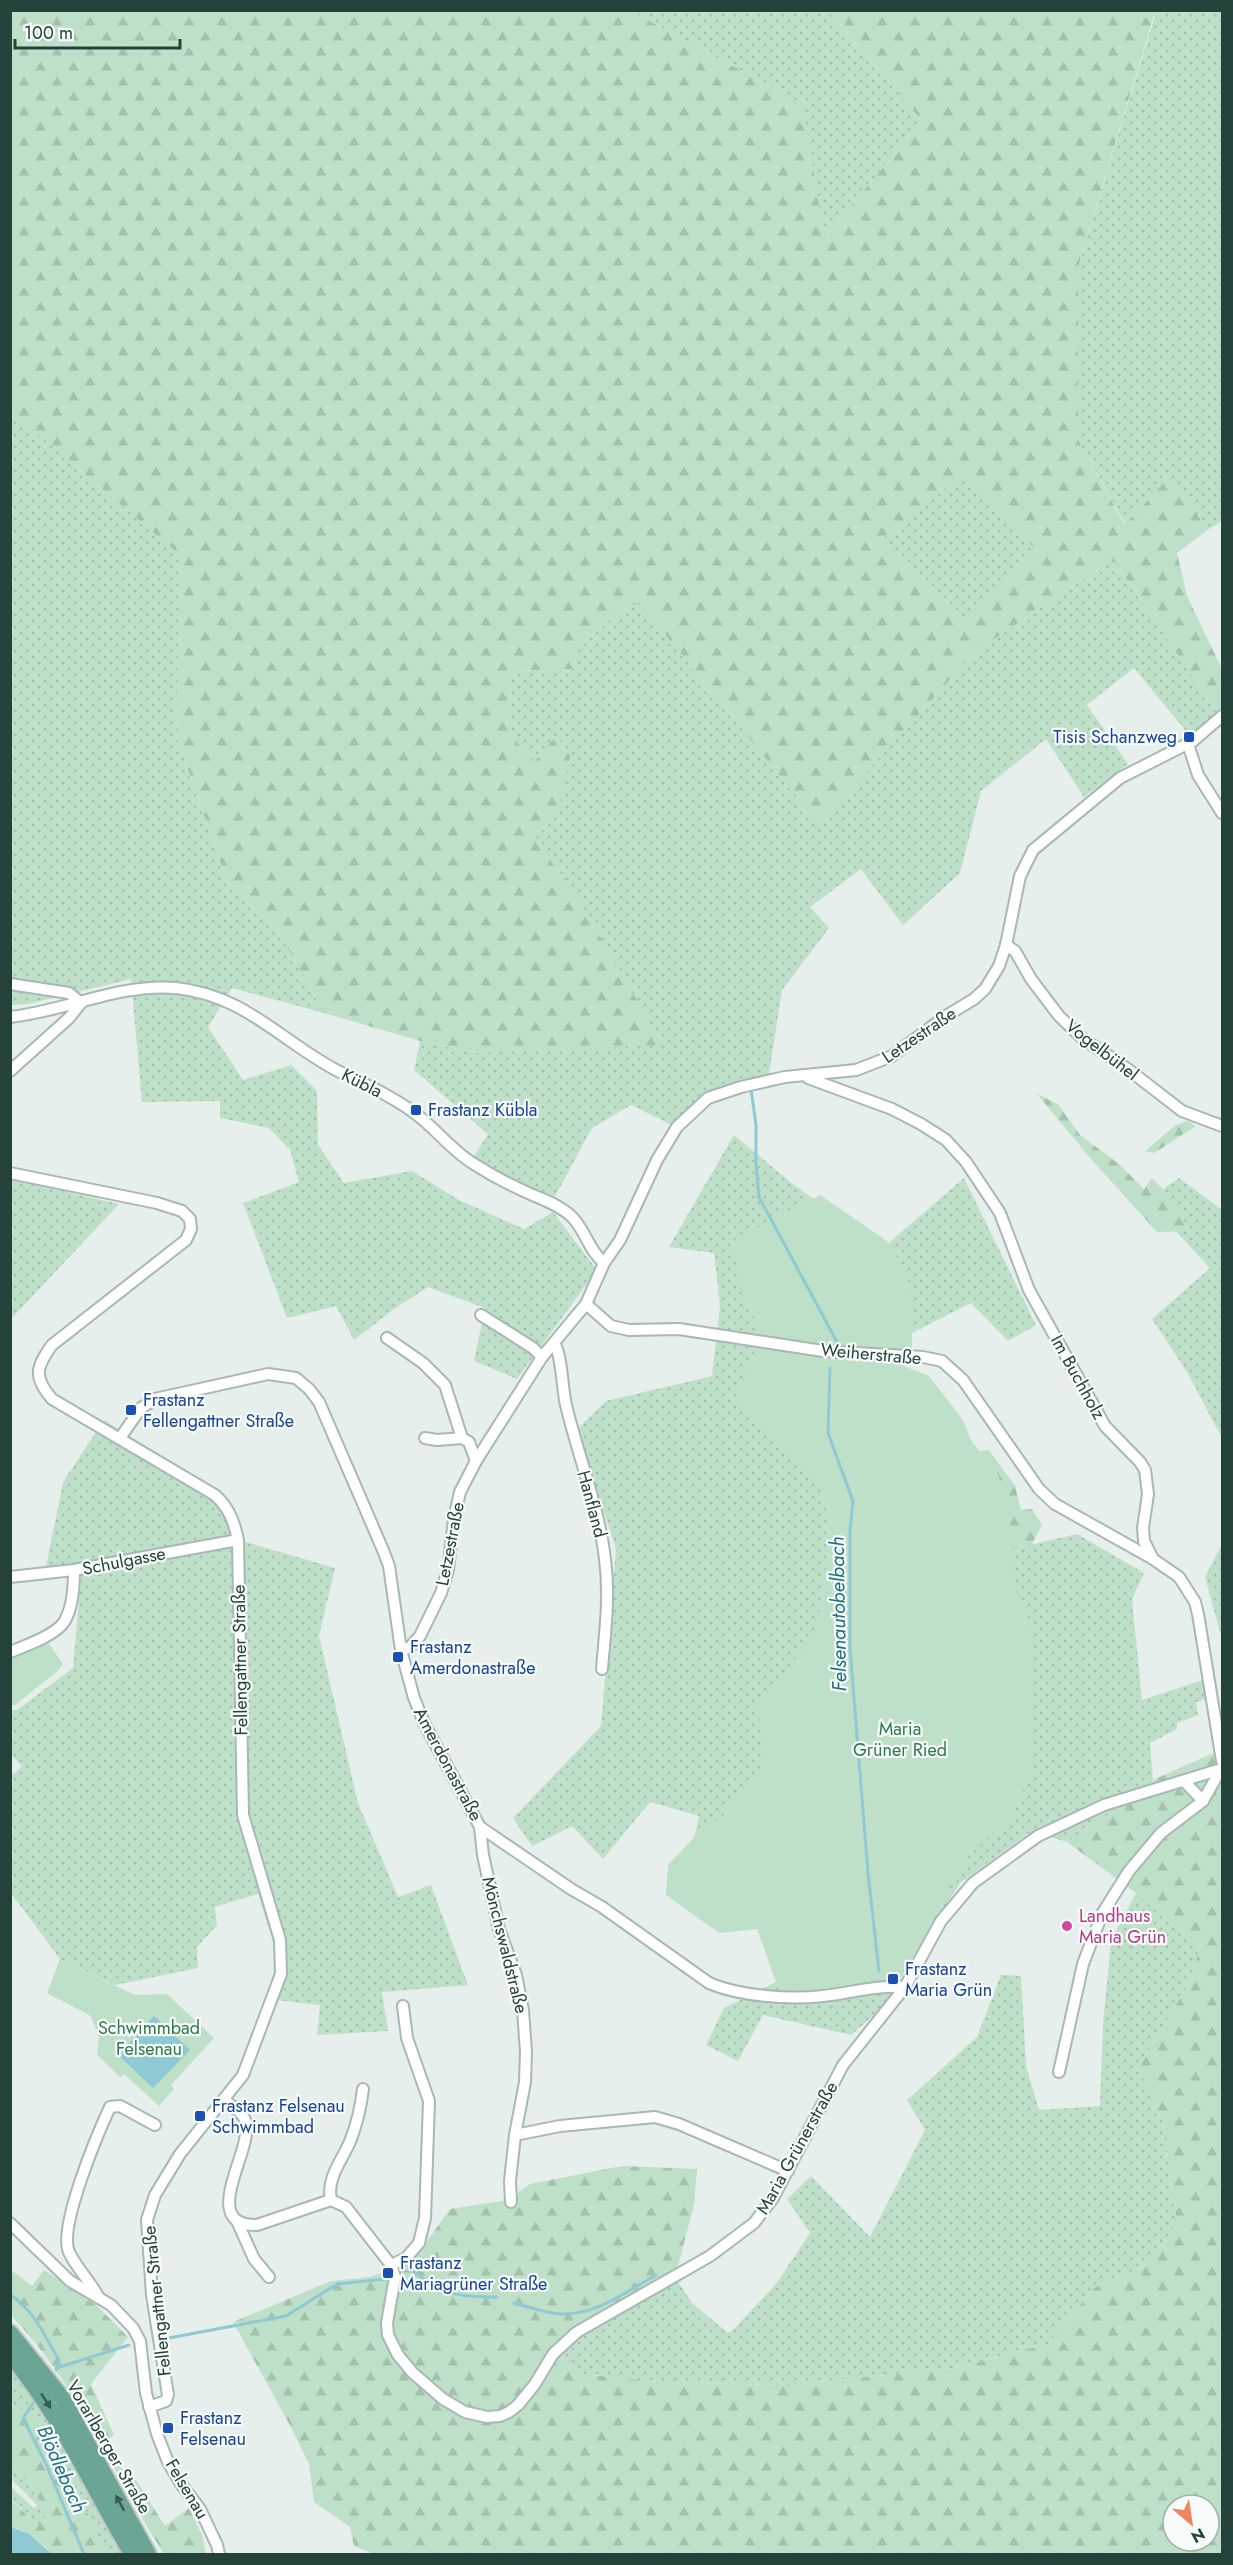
<svg xmlns="http://www.w3.org/2000/svg" width="1233" height="2565" font-family="Jost,sans-serif">
	<style>
		.grass { fill: url(#grass-dots) }
		.forest { fill: url(#forest-firs); fill-rule: evenodd }
		.green { fill: #bfe0c8 }
		.water { fill: #8ec9d4 }
		.lines { fill: none; stroke-linecap: round; stroke-linejoin: round }
		.stream { stroke: #8ec9d4; stroke-width: 3 }
		.street-casing { stroke: #a8b8b2; stroke-width: 14 }
		.primary-casing { stroke: #c2cac8; stroke-width: 20 }
		.street { stroke: #fff; stroke-width: 10 }
		.primary { stroke: #6aa596; stroke-width: 16 }
		.oneway { fill: #365b51 }
		.transit-dot { fill: #1a4fb4; stroke: #f7fbf9; stroke-width: 2 }
		.hotel-dot { fill: #d1479c; stroke: #f7fbf9; stroke-width: 2 }
		.labels { text-anchor: middle; stroke-width: 4.5; stroke-linejoin: round; paint-order: stroke }
		.transit-label { font-size: 18px; fill: #164399; stroke: #f7fbf9; text-anchor: start }
		.street-label { font-size: 18px; fill: #24423a; stroke: #f7fbf9 }
		.park-label { font-size: 18px; fill: #2d7a4b; stroke: #f7fbf9 }
		.hotel-label { font-size: 18px; fill: #b23c85; stroke: #f7fbf9; text-anchor: start }
		.water-label { font-size: 20px; font-style: italic; fill: #1c6f80; stroke: #f7fbf9 }
	</style>
	<defs>
		<pattern id="grass-dots" width="8" height="8" patternUnits="userSpaceOnUse" patternTransform="scale(1.5)"><rect width="8" height="8" fill="#bfe0c8"/><path d="M2 2h.1M6 6h.1" fill="none" stroke="#a4c1ad" stroke-width="1.8" stroke-linecap="round"/></pattern>
		<pattern id="forest-firs" width="22" height="20" patternUnits="userSpaceOnUse" patternTransform="scale(1.5)"><rect width="22" height="20" fill="#bfe0c8"/><path d="M5 1l3.5 6h-7zM16 11l3.5 6h-7z" fill="#a4c1ad"/></pattern>
	</defs>
	<rect width="100%" height="100%" fill="#e6efeb"/>
	<g class="grass">
		<polygon points="631,11 828,11 922,121 824,238 802,104"/>
		<polygon points="1168,11 1222,11 1222,521 1209,529 1170,476 1126,525 1078,441 1078,267 1155,15"/>
		<polygon points="11,411 181,555 176,735 229,887 277,929 324,1013 232,988 208,1027 243,1080 291,1065 317,1091 318,1145 344,1183 412,1171 459,1200 524,1229 553,1212 597,1270 517,1379 474,1361 485,1308 428,1287 394,1309 354,1340 336,1306 287,1318 243,1203 299,1182 290,1150 269,1128 220,1118 220,1101 142,1102 131,979 28,1004 11,1005"/>
		<polygon points="963,474 1038,552 966,620 883,538"/>
		<polygon points="1113,559 1217,713 1190,736 1134,668 1087,705 1128,764 1084,797 1046,739 981,791 960,873 903,925 861,869 810,907 829,928 782,990 769,1074 701,1095 672,1125 631,1105 592,1128 553,1200 473,1158 488,1134 414,1070 420,1041 477,1053 570,885 534,839 559,812 534,763 510,735 511,671 574,669 578,647 620,611 639,602 819,823 975,652"/>
		<polygon points="734,1135 794,1185 883,1248 964,1178 1036,1325 1008,1341 971,1303 912,1333 903,1377 1020,1547 1077,1534 1144,1573 1132,1599 1142,1700 1206,1679 1208,1699 1196,1702 1198,1715 1177,1723 1177,1729 1150,1743 1153,1780 1151,1787 1067,1842 1032,1831 960,1883 881,2009 851,2035 763,2015 738,2061 706,2045 724,2008 778,1981 772,1922 683,1890 699,1816 650,1802 603,1859 572,1826 532,1846 513,1818 601,1726 616,1549 577,1429 606,1401 712,1376 720,1306 714,1253 669,1247"/>
		<polygon points="1179,1178 1222,1210 1222,1438 1187,1372 1152,1319 1210,1268 1147,1200"/>
		<polygon points="11,1179 119,1204 11,1319 10,1179"/>
		<polygon points="104,1420 207,1484 227,1500 242,1541 335,1568 319,1636 358,1803 398,1897 431,1885 468,1985 382,1992 388,2031 317,2035 320,2005 266,1999 276,1965 276,1951 258,1894 215,1907 217,1925 197,1947 198,1968 115,1985 60,1959 11,1893 11,1776 22,1766 11,1755 11,1710 17,1710 73,1668 81,1577 79,1563 46,1567 63,1482"/>
		<polygon points="1222,1544 1222,1632 1220,1632 1205,1577"/>
		<polygon points="1136,1893 1199,1948 1193,1977 1138,2068 1163,2122 1177,2224 1145,2266 1094,2288 1048,2344 954,2368 788,2385 656,2382 583,2374 553,2354 577,2332 675,2277 692,2303 728,2333 732,2331 776,2284 810,2233 787,2199 811,2176 870,2237 925,2130 907,2100 977,2037 1001,1975 1021,1976 1026,2066 1039,2110 1100,2106 1103,2024 1111,1941"/>
		<polygon points="10,2365 44,2410 124,2554 107,2554 55,2447 11,2407"/>
		<polygon points="10,2466 29,2483 39,2500 37,2505 45,2515 46,2520 37,2525 11,2498 11,2487 34,2508 37,2505 11,2479"/>
	</g>
	<g class="forest">
		<path d="M11,11h620l172,93 21,134 98,-117 -94,-110h340l-14,4 -76,252v173l47,85 45,-49 39,53 -32,24 10,43 35,73v39l-5,5 -104,-154 -138,93 -156,172 -180,-222 -19,9 -42,36 -4,22 -63,2 -1,63 24,28 23,-27 13,21 -11,56 -25,27 36,46 93,160 -186,8 -57,-12 -96,-28 -47,-84 -48,-42 -53,-152 4,-180 -169,-144zM963,475l75,77 -72,68 -83,-82z"/>
		<polygon points="1037,1094 1058,1104 1080,1135 1119,1164 1144,1189 1152,1178 1178,1204 1188,1231 1157,1232 1091,1159"/>
		<polygon points="1187,1121 1196,1126 1154,1153 1145,1151 1176,1125"/>
		<polygon points="989,1450 1015,1486 1021,1510 1032,1509 1042,1525 1032,1544 1003,1551 975,1452"/>
		<path d="M1222,1749v805h-848l-20,-8 -4,-19 -36,-25 -5,-38 -17,-35 -59,-107 98,-41 39,-4 43,-16 37,-52 58,-9 22,-16 92,-18 75,3 -3,36 -19,72 -76,41 -46,36 30,20 73,8 132,3 166,-17 94,-24 46,-56 51,-22 32,-42 -14,-102 -25,-54 55,-91 6,-29 -63,-55 -69,-51 84,-55 2,-7zM1173,2505h36v36h-36z"/>
		<path d="M10,2269l22,17 12,-16 52,35 32,32 -37,47 23,51 -7,5 22,43 7,-3 29,46 24,-18 13,27 4,19h-42c-53,-83 -84,-166 -153,-239z"/>
		<path d="M11,2407l24,5 20,35 52,107h-55c-10,-11 -26,-24 -41,-27l-1,-29 27,27 9,-5 -1,-5 -8,-10 2,-5 -10,-17 -18,-17z"/>
	</g>
	<g class="green">
		<path d="M820,1195l67,46 20,32 5,35v43l-11,14 28,11 34,44 9,22 26,32 12,39 3,68 16,41 5,31 -2,117 -20,48 -42,36 -15,31h-4c-13,28 -28,76 -53,93l-61,13 -57,2 -23,-64 -38,4 -53,-38 2,-30 39,-41 13,-4 16,-23 21,-20 7,-24 -7,-45 57,-73 8,-36 8,-75 -13,-46 -84,-75 25,-60 5,-5 -23,-49 -8,-48z"/>
		<polygon points="47,1641 63,1664 59,1670 15,1705 11,1705 11,1659"/>
		<polygon points="60,1959 135,1995 167,1994 214,2038 171,2085 174,2089 159,2106 124,2074 120,2077 97,2055 99,2038 91,2016 47,1993"/>
	</g>
	<g class="water">
		<polygon points="154,2016 190,2050 153,2088 118,2055"/>
		<polygon points="11,2527 29,2534 52,2554 11,2554"/>
	</g>
	<g class="lines">
		<g class="stream">
			<polyline points="751,1089 756,1125 756,1164 759,1197 837,1342"/>
			<polyline points="830,1368 828,1433 853,1501 850,1530 850,1648 868,1873 879,1971"/>
			<path d="M404,2271h9c32,25 45,26 84,26"/>
			<path d="M10,2294c28,22 32,38 49,66l-3,10"/>
			<path d="M514,2303c15,4 31,10 46,11 34,2 68,-23 96,-39"/>
			<polyline points="169,2338 286,2316 337,2284 386,2279"/>
			<polyline points="57,2368 129,2345"/>
			<polyline points="36,2399 23,2418 46,2464 84,2554"/>
		</g>
		<g class="street-casing">
			<g id="street">
				<polyline points="1188,744 1198,775 1222,813"/>
				<polyline points="1006,945 1015,951 1031,979 1059,1016 1082,1038 1129,1070 1182,1111 1222,1126"/>
				<polyline points="10,984 69,993 81,1003"/>
				<path d="M10,1017c56,-6 110,-34 166,-29 68,7 104,52 160,82 27,14 55,25 80,44 20,15 36,37 58,50 17,11 34,20 52,28 15,7 32,12 44,23 15,13 18,35 34,48"/>
				<polyline points="10,1071 69,1018 81,1003"/>
				<polyline points="808,1078 892,1109 921,1124 946,1140 966,1162 1000,1213 1029,1290 1105,1426 1140,1462 1145,1470 1148,1494 1143,1528 1144,1541 1153,1559"/>
				<path d="M10,1173l147,30 25,8 8,8 1,10 -5,11 -134,105c-16,22 -19,32 0,54l163,96c14,13 19,26 23,45l5,275 37,125 1,34 -38,101 -63,79 -25,41 -8,25 5,75 16,100 -2,6 -17,6"/>
				<polyline points="586,1304 611,1326 629,1330 679,1329 823,1351 923,1357 942,1361 963,1380 1039,1489 1055,1504 1153,1559 1179,1577 1195,1602 1198,1614 1222,1761"/>
				<polyline points="481,1315 533,1348 542,1357"/>
				<polyline points="387,1338 423,1363 445,1385 462,1438 469,1442 476,1461"/>
				<path d="M554,1343c8,11 8,46 12,62 12,51 33,102 39,154 5,39 0,72 -3,110"/>
				<path d="M120,1438l21,-30 14,-9 113,-25 28,4 13,11 10,13 64,148 6,16 12,84 13,48 10,25 56,104 91,62 31,18 107,76c30,13 81,17 114,13 28,-3 53,-11 82,-9"/>
				<polyline points="425,1438 437,1440 462,1438"/>
				<polyline points="10,1577 74,1570 238,1540"/>
				<polyline points="401,1650 410,1647 420,1636 441,1593 448,1570 454,1519 460,1492 476,1461 542,1357 586,1304 604,1263 620,1240 657,1160 677,1127 708,1098 741,1087 785,1077 856,1070 892,1056 946,1016 974,999 985,989 999,966 1006,945 1020,876 1033,850 1120,778 1193,741 1222,716"/>
				<path d="M10,1652c15,-6 46,-17 54,-30 9,-14 10,-36 10,-52"/>
				<polyline points="1184,1781 1203,1801"/>
				<polyline points="480,1827 483,1855 499,1929 516,1975 523,2010 526,2052 525,2082 515,2135 510,2181 511,2202"/>
				<polyline points="1059,2072 1083,1964 1102,1914 1129,1871 1161,1833 1203,1801 1221,1769"/>
				<path d="M224,2100c8,6 20,13 22,23 6,29 -48,103 11,102l74,-25 15,7 45,58 4,12 -8,46 1,12 10,20 15,18 30,26 22,13 22,5 13,-1 9,-4 9,-7 17,-21 18,-30 24,-22 133,-76 44,-33 19,-25 70,-133 62,-78 36,-66 32,-38 65,-47 66,-31 117,-36"/>
				<polyline points="515,2135 560,2126 655,2117 679,2124 788,2171"/>
				<path d="M331,2200c-5,-23 12,-40 20,-61 6,-16 10,-33 12,-50"/>
				<polyline points="237,2221 254,2259 269,2277"/>
				<polyline points="10,2223 70,2281 111,2305 133,2328 140,2341 146,2393 157,2434 168,2462 181,2484 200,2509 217,2545 219,2554"/>
				<polyline points="391,2265 406,2258 419,2243 425,2218 429,2101 407,2038 403,2006"/>
				<path d="M99,2298c-8,-16 -22,-29 -30,-46 -11,-25 29,-119 41,-145l10,-1 35,19"/>
			</g>
		</g>
		<g class="primary-casing">
			<g id="primary">
				<polyline points="10,2333 62,2398 148,2554"/>
				<path d="M10,2354c53,65 81,130 122,200"/>
			</g>
		</g>
		<use href="#street" class="street"/>
		<use href="#primary" class="primary"/>
	</g>
	<defs><path id="oneway-solid" d="M-6-.8H1V-3.2L6.5 0L1 3.2V.8H-6Z" transform="scale(1.5)"/></defs>
	<g class="oneway">
		<use href="#oneway-solid" transform="translate(46 2401) rotate(57)"/>
		<use href="#oneway-solid" transform="translate(120 2503) rotate(-118)"/>
	</g>
	<g class="transit-dot">
		<rect x="1183" y="731" width="12" height="12" rx="3"/>
		<rect x="410" y="1104" width="12" height="12" rx="3"/>
		<rect x="125" y="1404" width="12" height="12" rx="3"/>
		<rect x="392" y="1651" width="12" height="12" rx="3"/>
		<rect x="887" y="1973" width="12" height="12" rx="3"/>
		<rect x="194" y="2110" width="12" height="12" rx="3"/>
		<rect x="382" y="2267" width="12" height="12" rx="3"/>
		<rect x="162" y="2422" width="12" height="12" rx="3"/>
	</g>
	<circle class="hotel-dot" cx="1067" cy="1926" r="6"/>
	<g class="labels">
		<g class="transit-label">
			<text x="1177" y="743" text-anchor="end">Tisis Schanzweg</text>
			<text x="428" y="1116">Frastanz Kübla</text>
			<text x="143" y="1406">Frastanz<tspan x="143" dy="21">Fellengattner Straße</tspan></text>
			<text x="410" y="1653">Frastanz<tspan x="410" dy="21">Amerdonastraße</tspan></text>
			<text x="905" y="1975">Frastanz<tspan x="905" dy="21">Maria Grün</tspan></text>
			<text x="212" y="2112">Frastanz Felsenau<tspan x="212" dy="21">Schwimmbad</tspan></text>
			<text x="400" y="2269">Frastanz<tspan x="400" dy="21">Mariagrüner Straße</tspan></text>
			<text x="180" y="2424">Frastanz<tspan x="180" dy="21">Felsenau</tspan></text>
		</g>
		<g class="street-label">
			<text transform="translate(919 1035) rotate(-34)" y="6">Letzestraße</text>
			<text transform="translate(1102 1050) rotate(38)" y="6">Vogelbühel</text>
			<text transform="translate(362 1083) rotate(27)" y="6">Kübla</text>
			<text transform="translate(871 1354) rotate(5)" y="6">Weiherstraße</text>
			<text transform="translate(1078 1377) rotate(61)" y="6">Im Buchholz</text>
			<text transform="translate(592 1504) rotate(75)" y="6">Hanfland</text>
			<text transform="translate(450 1544) rotate(-79)" y="6">Letzestraße</text>
			<text transform="translate(124 1561) rotate(-11)" y="6">Schulgasse</text>
			<text transform="translate(240 1660) rotate(-91)" y="6">Fellengattner Straße</text>
			<text transform="translate(448 1764) rotate(62)" y="6">Amerdonastraße</text>
			<text transform="translate(505 1945) rotate(76)" y="6">Mönchswaldstraße</text>
			<text transform="translate(797 2148) rotate(-61)" y="6">Maria Grünerstraße</text>
			<text transform="translate(157 2301) rotate(-96)" y="6">Fellengattner Straße</text>
			<text transform="translate(109 2447) rotate(60)" y="6">Vorarlberger Straße</text>
			<text transform="translate(187 2489) rotate(59)" y="6">Felsenau</text>
		</g>
		<g class="park-label">
			<text x="900" y="1735">Maria<tspan x="900" dy="21">Grüner Ried</tspan></text>
			<text x="149" y="2034">Schwimmbad<tspan x="149" dy="21">Felsenau</tspan></text>
		</g>
		<g class="hotel-label">
			<text x="1079" y="1922">Landhaus<tspan x="1079" dy="21">Maria Grün</tspan></text>
		</g>
		<g class="water-label">
			<text transform="translate(838 1614) rotate(-91)" y="7">Felsenautobelbach</text>
			<text transform="translate(62 2469) rotate(66)" y="7">Blödlebach</text>
		</g>
	</g>
	<rect width="1233" height="2565" fill="none" stroke="#24423a" stroke-width="24"/>
	<g transform="translate(1191 2523) rotate(151)"><circle r="28" fill="#f7fbf9" stroke="#a3b1ad" stroke-width="1.5"/>
	<path d="M0-4.5L10 22L0 15L-10 22Z" fill="#f4845f"/>
	<text y="-9" font-size="16" font-weight="bold" text-anchor="middle" fill="#24423a">N</text>
	</g>
	<path d="M15 39v9h165v-9" fill="none" stroke="#24423a" stroke-width="3"/>
	<text x="24" y="39" font-size="18" fill="#24423a" stroke="#f7fbf9" stroke-width="4.5" paint-order="stroke">100 m</text>
</svg>
